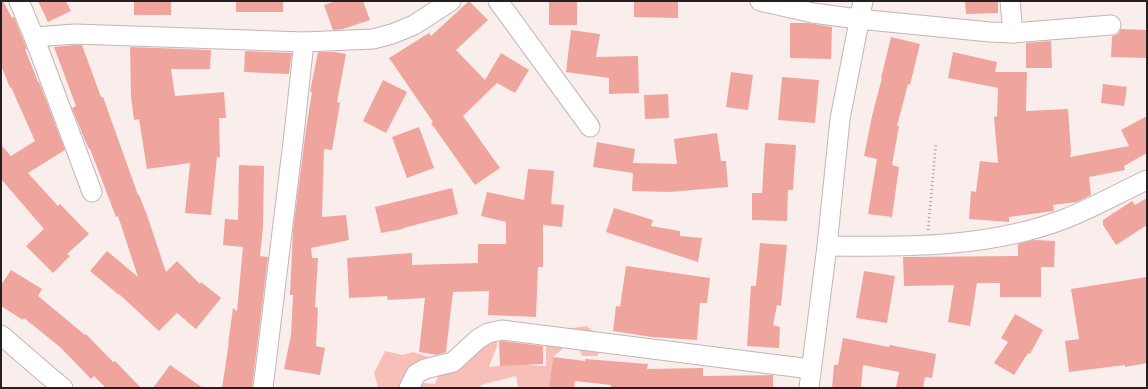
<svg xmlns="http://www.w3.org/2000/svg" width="1148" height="389" font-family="Signika,sans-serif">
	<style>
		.green { fill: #f8beb8 }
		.building { fill: #efa59e }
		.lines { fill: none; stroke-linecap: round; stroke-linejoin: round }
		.minor-casing { stroke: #c0b6b5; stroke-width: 21 }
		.path { stroke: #a19997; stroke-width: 2.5; stroke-dasharray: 1 3; stroke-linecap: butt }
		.minor { stroke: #fff; stroke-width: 19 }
	</style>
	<rect width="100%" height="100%" fill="#f9eeec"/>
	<polygon class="green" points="587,326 606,342 597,356 582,356 580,351 570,342 553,357 549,388 518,388 516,376 481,385 480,388 378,388 374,373 385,351 402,355 413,352 431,358 414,375 423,383 435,384 443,363 496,335 497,346 489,367 511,364 546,366 546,340 558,330"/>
	<g class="building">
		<polygon points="1,1 3,1 12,18 14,17 27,49 25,49 38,82 39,82 65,150 28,173 58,206 60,204 89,234 67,254 70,256 53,273 26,246 44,229 1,179 1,145 11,156 35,141 11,87 10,88 1,65"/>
		<polygon points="38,1 66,1 71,11 48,22"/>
		<rect x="134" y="1" width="37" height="14"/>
		<rect x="236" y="1" width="47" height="11"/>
		<polygon points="336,1 363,1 370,20 343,29 333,30 324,5"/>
		<polygon points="469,1 488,20 456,50 485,80 501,53 529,70 515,93 497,83 463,116 500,168 475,185 431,123 433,122 389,58 429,33 431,36"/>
		<rect x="549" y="1" width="28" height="24"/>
		<polygon points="634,1 678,1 678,18 634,17"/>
		<polygon points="965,1 998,1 998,13 966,14"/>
		<polygon points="790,23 808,23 832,27 831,59 790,58"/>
		<polygon points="1121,29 1147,30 1147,58 1111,57 1112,36 1118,34"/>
		<polygon points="571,30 600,34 596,57 638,56 639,93 609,94 609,78 566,72"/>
		<polygon points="891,37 920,44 910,85 908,84 897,126 899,126 892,165 899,167 892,217 868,214 877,159 864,156 872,116 882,78 881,78"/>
		<polygon points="1051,41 1052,68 1026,68 1026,43"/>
		<polygon points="75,45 82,45 101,97 103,97 138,195 139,195 147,215 166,272 177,261 200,284 201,282 221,298 196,329 177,313 159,331 119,294 119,295 90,271 107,251 138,277 118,216 116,217 90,149 89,149 84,138 72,108 76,106 54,47"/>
		<polygon points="130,47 211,50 210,69 171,69 175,96 224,92 226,118 219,118 220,157 217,157 211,215 185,213 190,163 147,169 139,119 134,120 131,97"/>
		<polygon points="245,51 292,53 289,74 244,72"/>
		<polygon points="318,52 335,52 346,54 337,102 340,103 332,150 324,149 322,217 346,215 349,240 311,248 312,258 318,258 315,307 318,308 316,346 325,348 320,375 284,369 291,335 293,295 290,295 293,230 306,129 312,92 310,92"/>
		<polygon points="953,52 997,62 995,72 1027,72 1026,111 1068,109 1071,151 1070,157 1129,146 1121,130 1147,116 1147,153 1124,166 1125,170 1089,177 1091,195 1077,202 1053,205 1054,211 1009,217 1009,222 969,219 971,191 976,192 980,161 998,163 994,117 997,116 998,88 948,78"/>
		<polygon points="731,72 753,75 748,110 726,107"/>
		<polygon points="782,77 819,80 815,123 778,120"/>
		<polygon points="383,80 407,92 386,133 363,121"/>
		<polygon points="1103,84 1127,87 1124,106 1101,103"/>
		<polygon points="668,94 669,118 645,119 644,95"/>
		<polygon points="419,127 434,168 407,178 392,137"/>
		<polygon points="717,133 721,161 726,161 728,187 669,192 632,191 633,173 593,167 597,142 635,149 633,163 677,164 674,139"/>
		<polygon points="765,143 796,145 793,190 788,190 787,221 752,220 752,193 762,193"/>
		<polygon points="239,165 264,166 263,227 260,256 268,257 252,388 222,388 229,342 228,344 233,308 237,311 243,247 223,245 225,219 238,220"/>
		<polygon points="528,169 554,171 551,204 564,205 562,227 543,225 543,267 538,267 536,317 488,315 489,291 453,292 446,352 437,355 419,352 425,298 388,300 387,296 349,298 347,258 412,253 412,265 478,263 478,244 506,244 506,222 481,216 487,192 524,200"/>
		<polygon points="452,188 458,214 403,228 403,229 381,233 375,207"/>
		<polygon points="1147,198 1147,225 1116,245 1103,225 1103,220 1132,201 1135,205"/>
		<polygon points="614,208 653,220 651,226 680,231 680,236 702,238 698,262 606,232"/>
		<polygon points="1034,240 1055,241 1054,267 1041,267 1041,297 1000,297 1000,283 977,283 970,326 948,322 954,285 904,286 903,257 1018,256 1018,244"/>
		<polygon points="760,243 787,245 781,306 777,305 773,325 780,327 779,348 747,346 751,286 756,286"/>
		<polygon points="626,266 710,278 707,303 700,303 697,340 652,337 613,331 616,306 620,307"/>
		<polygon points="11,270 42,289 38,296 85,335 86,334 113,362 115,361 141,388 106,388 94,376 91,379 60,347 24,318 23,320 1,306 1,285"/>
		<polygon points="864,271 895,276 887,323 856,318"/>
		<polygon points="1147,277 1147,363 1125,367 1125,365 1069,372 1065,341 1079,339 1071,289"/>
		<polygon points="1015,314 1043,330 1030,354 1028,353 1014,375 994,363 1008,342 1001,338"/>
		<polygon points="843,338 889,347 890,345 936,354 932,378 925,377 923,388 896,388 899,372 863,365 861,388 832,388 834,365 838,365"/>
		<polygon points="502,341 543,346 543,364 500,366 499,342"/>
		<polygon points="553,357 585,361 585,359 648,364 647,369 703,368 703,376 773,375 773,388 611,388 611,385 575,381 574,388 549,388"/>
		<polygon points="170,365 203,388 153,388"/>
	</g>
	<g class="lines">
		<g class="minor-casing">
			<g id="minor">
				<polyline points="19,1 34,37 92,192"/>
				<polyline points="498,1 590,127"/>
				<polyline points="760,1 813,13 858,19 990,32 1013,33 1111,25"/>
				<polyline points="1010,1 1013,33"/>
				<polyline points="34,37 75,34 304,42 373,39 392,34 414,25 451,1"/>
				<path d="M827,246c81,1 164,2 240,-28 27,-11 54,-26 80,-38"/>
				<polyline points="1,335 45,373 63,388"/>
				<polyline points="263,388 294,134 304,42"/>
				<polyline points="409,388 416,374 425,369 453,362 478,339 488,333 502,330 811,369"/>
				<polyline points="809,388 827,246 840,119 863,1"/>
			</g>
		</g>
		<polyline class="path" points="928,230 936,143"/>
		<use href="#minor" class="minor"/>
	</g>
	<rect width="1148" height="389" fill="none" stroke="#24201f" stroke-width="4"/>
</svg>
